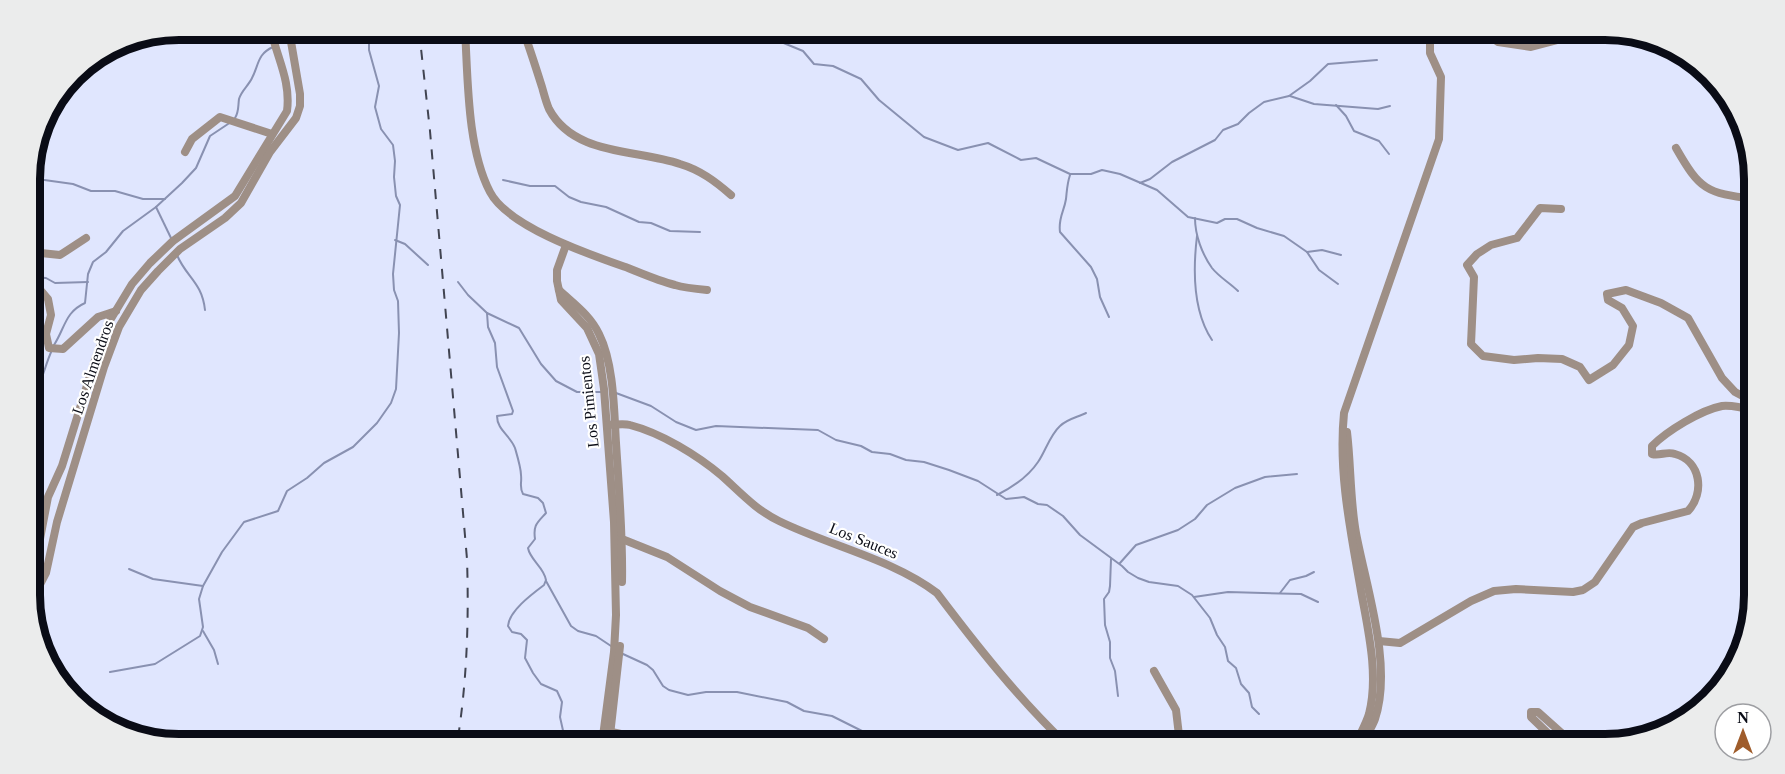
<svg xmlns="http://www.w3.org/2000/svg" width="1785" height="774" font-family="Georgia,serif">
	<style>
		.lines { fill: none; stroke-linecap: round; stroke-linejoin: round }
		.stream { stroke: #8991b1; stroke-width: 2 }
		.minor { stroke: #9e8f86; stroke-width: 8 }
		.rail { stroke: #414451; stroke-width: 2; stroke-dasharray: 10 10; stroke-linecap: butt }
		.labels { text-anchor: middle; stroke-width: 4.5; stroke-linejoin: round; paint-order: stroke }
		.street-label { font-size: 16px; fill: #0a0c16; stroke: #fff }
		.rim { fill: none; stroke: #0a0c16; stroke-width: 8 }
	</style>
	<rect width="100%" height="100%" fill="#e0e6fe"/>
	<g class="lines">
		<g class="stream">
			<polyline points="760,30 769,37 803,51 814,64 833,66 861,79 879,100 924,137 958,150 988,143 1021,160 1036,158 1070,174 1091,174 1102,170 1120,174 1157,190 1188,217 1217,223 1225,219 1237,219 1257,228 1284,236 1307,252 1319,270 1338,284"/>
			<polyline points="277,44 286,35"/>
			<polyline points="1290,96 1314,104 1378,109 1390,106"/>
			<polyline points="1336,105 1346,116 1354,131 1379,141 1389,154"/>
			<path d="M235,118c4,-6 3,-12 4,-19 2,-8 10,-14 13,-21 7,-13 5,-24 21,-31"/>
			<path d="M1070,175c-3,9 -3,15 -4,24 -2,13 -8,19 -6,33l31,35 6,12 3,18 9,20"/>
			<polyline points="30,178 73,184 91,191 115,191 143,199 165,199"/>
			<polyline points="503,180 530,186 555,186 569,197 581,202 606,207 639,222 651,223 670,231 700,232"/>
			<polyline points="1140,183 1150,179 1172,162 1215,140 1223,130 1238,124 1249,113 1264,102 1289,96 1310,81 1328,64 1377,60"/>
			<polyline points="156,207 171,238"/>
			<path d="M1195,218c0,17 7,36 17,50 7,9 18,15 26,23"/>
			<path d="M1197,236c-4,33 -5,74 15,104"/>
			<polyline points="395,240 405,244 428,265"/>
			<polyline points="1307,252 1322,250 1341,255"/>
			<path d="M177,255c9,22 25,27 28,55"/>
			<polyline points="31,277 46,278 55,283 88,282"/>
			<path d="M458,282l10,13 19,18 1,14 7,16 2,24 16,44 -1,3 -15,2c0,14 13,19 18,32 2,7 6,20 6,27 1,8 -2,12 2,19l15,4 5,5 3,10c-9,10 -13,12 -11,26l-7,9c2,12 16,19 18,32l-2,5c-12,9 -35,26 -36,41l4,6 9,2 6,6 -2,18 8,15 8,11 16,7 5,11 -2,15 6,27"/>
			<polyline points="487,313 519,328 541,364 556,381 577,392 601,392"/>
			<path d="M54,345c11,-17 11,-33 31,-42l3,-29 5,-12 13,-10 17,-21 33,-24 26,-24 14,-15 14,-32 21,-14"/>
			<polyline points="616,393 651,406 676,422 696,430 716,426 818,430 836,440 861,446 872,452 890,454 906,460 924,462 949,470 978,481 1006,499 1024,497 1038,504 1047,505 1063,516 1080,535 1122,566 1128,572 1138,578 1149,582 1178,586 1192,595 1210,618 1217,635 1225,647 1228,661 1236,668 1241,684 1249,693 1252,707 1259,714"/>
			<path d="M31,400c11,-15 13,-33 21,-50"/>
			<path d="M997,495c16,-8 31,-18 41,-33 7,-10 12,-27 22,-36 7,-7 18,-9 26,-13"/>
			<polyline points="1111,559 1110,586 1109,592 1104,599 1105,625 1110,642 1110,658 1115,671 1118,696"/>
			<polyline points="1120,563 1136,545 1178,530 1195,519 1207,505 1235,488 1265,477 1297,474"/>
			<polyline points="129,569 153,579 203,586"/>
			<polyline points="546,581 571,626 578,631 596,636 611,646"/>
			<polyline points="1280,593 1290,580 1306,576 1314,572"/>
			<polyline points="1194,597 1228,592 1301,594 1318,602"/>
			<polyline points="203,631 214,650 218,664"/>
			<polyline points="623,654 647,665 653,670 663,686 669,690 688,695 706,692 737,692 787,702 804,711 832,716 888,744"/>
			<polyline points="110,672 155,664 200,636 203,627 199,599 203,586 222,552 244,522 278,511 287,491 307,478 324,463 353,447 377,423 391,403 396,389 399,333 398,301 394,290 393,274 400,205 396,196 394,177 395,161 393,145 381,129 375,107 379,86 369,50 369,30"/>
		</g>
		<g class="minor">
			<path d="M465,30c3,49 2,118 25,162 18,35 101,63 138,76 15,6 31,13 47,17 10,3 21,4 32,5"/>
			<path d="M523,30c7,19 13,38 19,57 2,7 4,15 7,22 25,47 87,40 131,55 20,6 35,17 51,31"/>
			<polyline points="1481,30 1498,42 1531,47 1596,30"/>
			<path d="M1676,148c24,42 30,45 78,51"/>
			<polyline points="185,152 192,139 220,117 272,134"/>
			<polyline points="1561,209 1540,208 1517,238 1491,245 1477,254 1467,265 1474,277 1471,344 1483,356 1514,360 1538,358 1562,359 1580,367 1589,380 1613,365 1629,345 1633,326 1622,308 1608,300 1607,294 1626,290 1661,303 1688,318 1722,378 1735,392 1754,402"/>
			<polyline points="566,245 557,270 557,281 561,300 587,328 599,354 604,389 614,522 616,615 614,652 602,744"/>
			<polyline points="31,252 60,255 86,238"/>
			<polyline points="31,284 37,286 48,299 51,315 46,334 49,348 63,349 98,317 116,311"/>
			<path d="M559,290c15,14 31,25 40,44 15,30 15,76 17,109 3,47 7,93 6,139"/>
			<path d="M607,425c8,0 16,-2 23,0 31,8 67,30 92,51 18,16 34,34 57,45 51,25 113,38 158,72 40,53 81,105 129,151"/>
			<path d="M1347,432c4,33 3,68 9,101 10,54 37,132 19,186 -3,8 -9,17 -12,25"/>
			<polyline points="622,539 667,557 720,591 750,607 808,628 824,639"/>
			<path d="M31,586l17,-89 14,-31 32,-103 15,-41 23,-38 18,-21 23,-22 62,-45 52,-85c4,-30 -10,-53 -16,-81"/>
			<polyline points="31,602 46,573 57,522 104,367 119,327 141,290 158,271 180,249 225,218 241,203 270,152 296,118 300,106 300,94 289,30"/>
			<path d="M1379,641l21,2 71,-42 23,-10 22,-2 57,3 10,-2 12,-8 38,-55 9,-4 46,-12c17,-18 13,-50 -13,-57 -8,-3 -15,2 -23,0v-8c15,-15 49,-36 70,-40 11,-1 22,2 32,5"/>
			<polyline points="1154,671 1176,710 1180,744"/>
			<polyline points="607,731 667,744"/>
			<polyline points="609,744 620,646"/>
			<path d="M1356,744c4,-10 10,-20 13,-30 10,-39 -1,-84 -8,-123 -10,-58 -23,-118 -17,-178l95,-274 2,-62 -11,-24v-19l2,-4"/>
			<polyline points="1559,744 1531,717 1531,712 1538,712 1566,737 1599,744"/>
		</g>
		<path class="rail" d="M419,30l11,101 37,428c2,62 0,123 -10,185"/>
	</g>
	<g class="labels">
		<g class="street-label">
			<text transform="translate(92 367) rotate(-71)" y="6">Los Almendros</text>
			<text transform="translate(588 402) rotate(-96)" y="6">Los Pimientos</text>
			<text transform="translate(864 540) rotate(22)" y="6">Los Sauces</text>
		</g>
	</g>
	<path d="M0 0H1785V774H0ZM179 40H1605A139 139 0 0 1 1744 179V595A139 139 0 0 1 1605 734H179A139 139 0 0 1 40 595V179A139 139 0 0 1 179 40Z" fill="#ebecec" fill-rule="evenodd"/>
	<path class="rim" d="M179 40H1605A139 139 0 0 1 1744 179V595A139 139 0 0 1 1605 734H179A139 139 0 0 1 40 595V179A139 139 0 0 1 179 40Z"/>
	<g transform="translate(1743 732)"><circle r="28" fill="#ffffff" stroke="#9d9ea2" stroke-width="1.5"/>
	<path d="M0-4.5L10 22L0 15L-10 22Z" fill="#9f5c2b"/>
	<text y="-9" font-size="16" font-weight="bold" text-anchor="middle" fill="#0a0c16">N</text>
	</g>
</svg>
